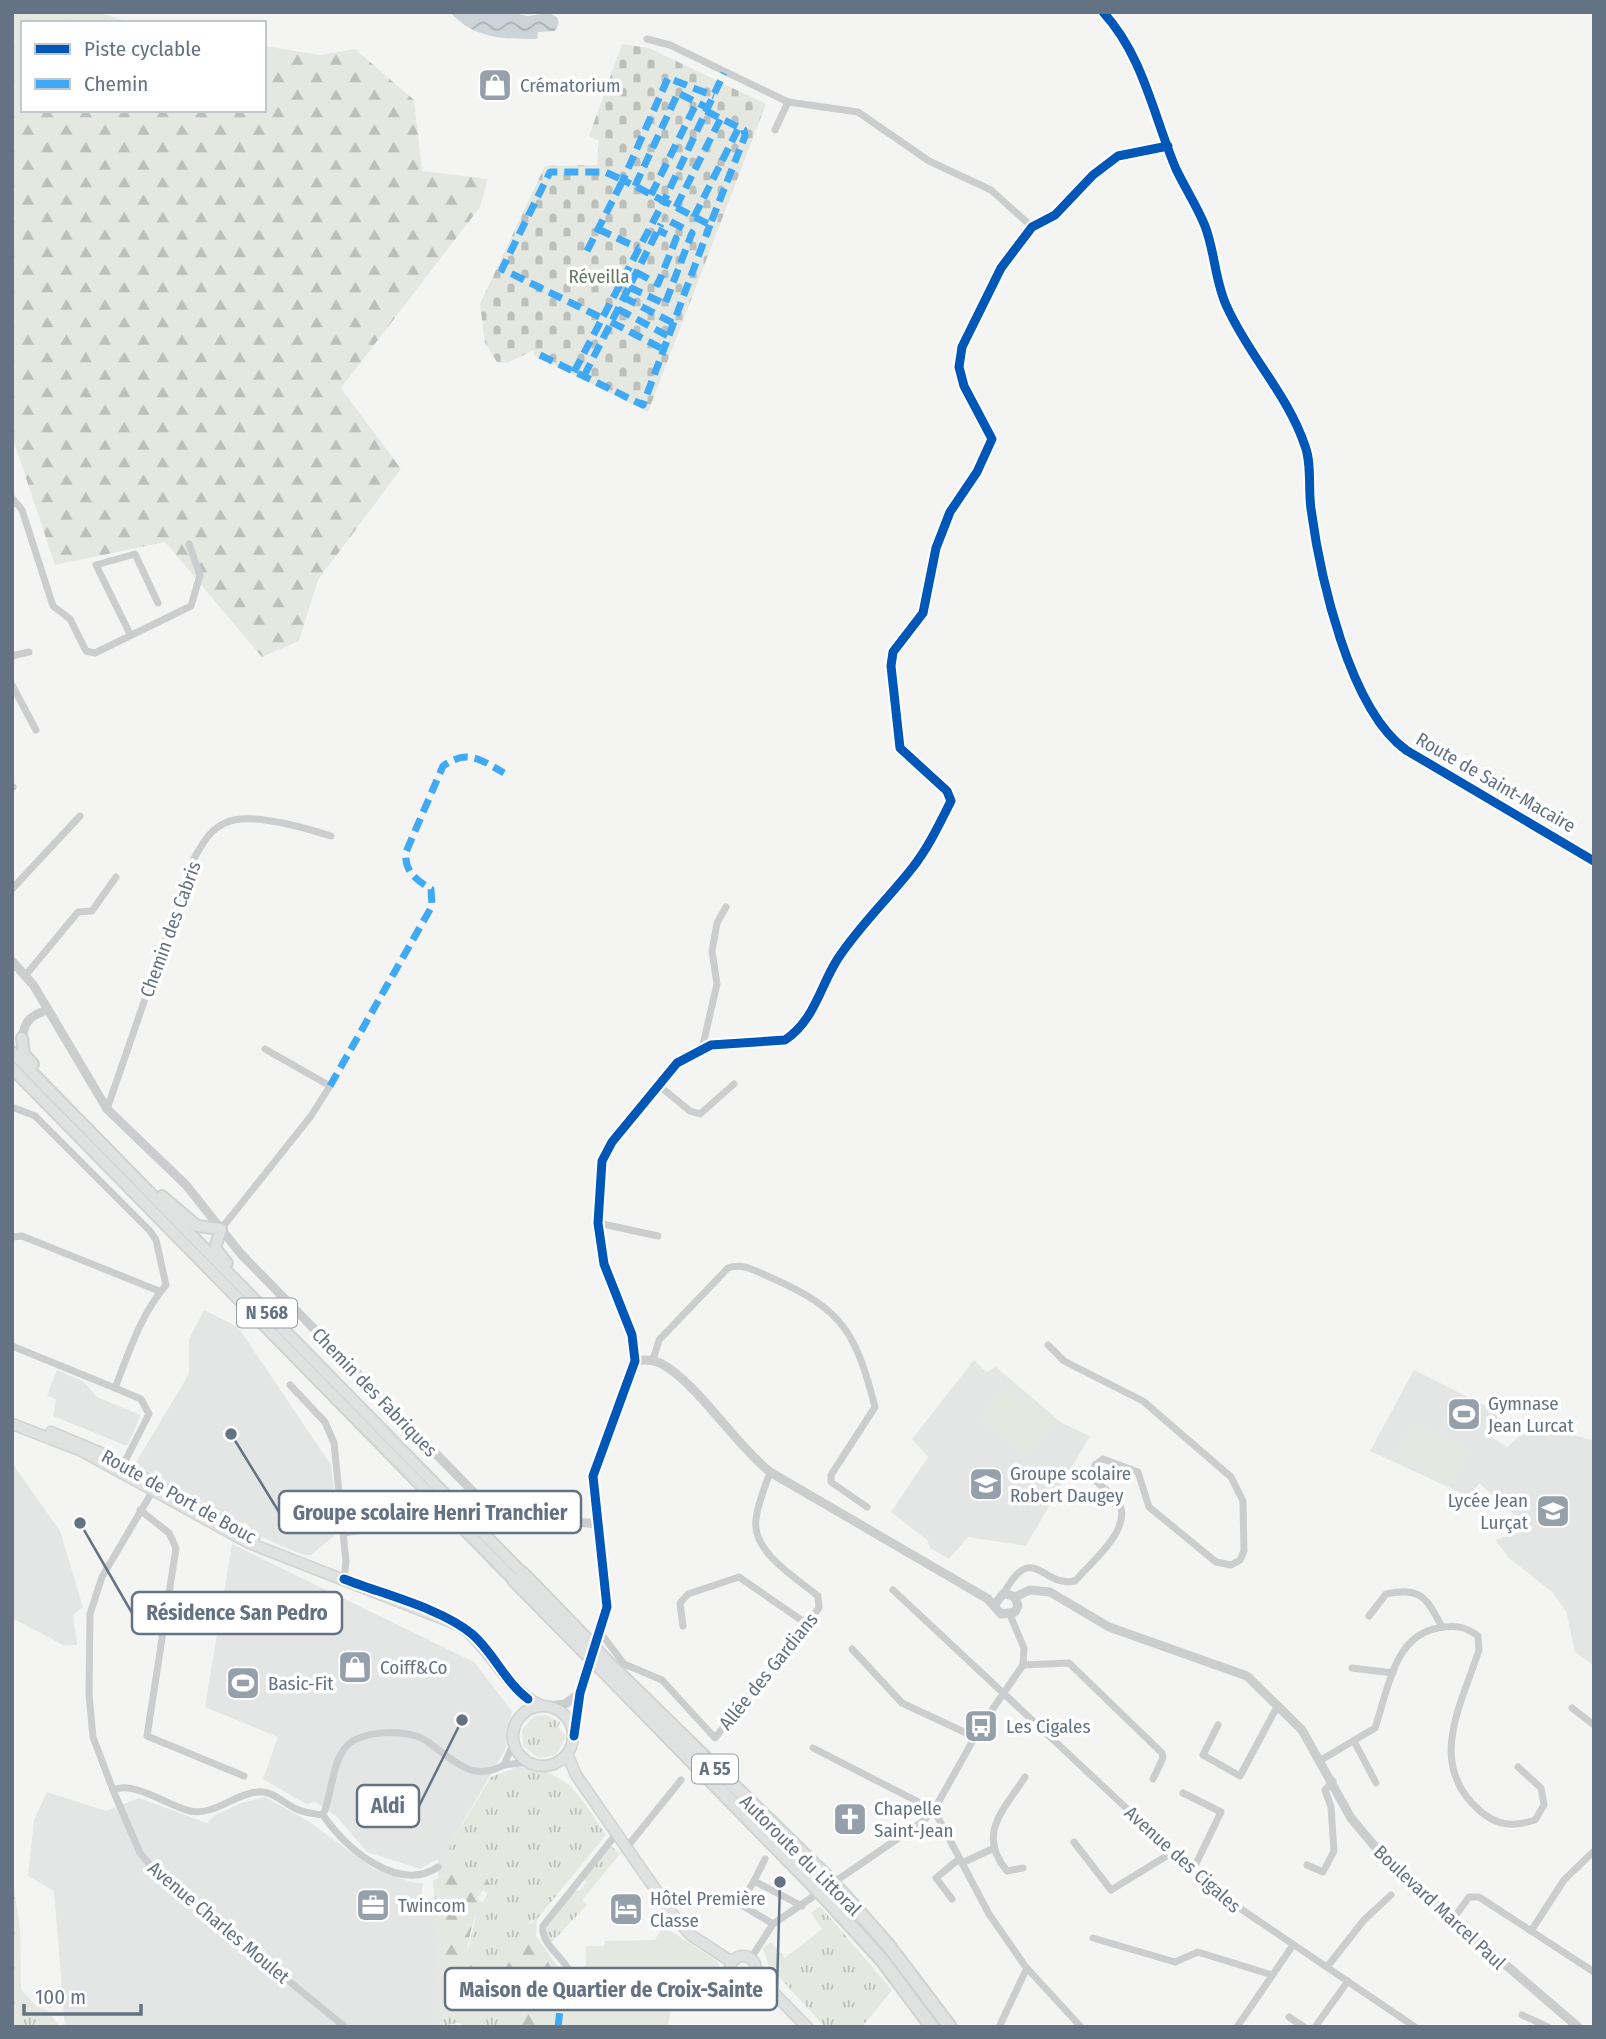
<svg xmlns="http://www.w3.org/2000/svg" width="1606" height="2039" font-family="'Fira Sans Condensed',sans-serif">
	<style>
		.built { fill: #e4e6e5 }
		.grass { fill: url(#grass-tufts) }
		.forest { fill: url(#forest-firs) }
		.cemetery { fill: url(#cemetery-stones) }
		.pitch { fill: #e4e8e1 }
		.water { fill: url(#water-waves) }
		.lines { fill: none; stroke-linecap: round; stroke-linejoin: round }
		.secondary-casing { stroke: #d1d3d2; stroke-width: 13 }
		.trunk-casing { stroke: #d1d2d2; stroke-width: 14 }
		.motorway-casing { stroke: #d1d2d2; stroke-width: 16 }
		.minor { stroke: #cccdce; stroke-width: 7 }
		.tertiary { stroke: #cccdce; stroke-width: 9 }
		.secondary { stroke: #e0e1e1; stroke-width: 10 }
		.trunk { stroke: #e0e1e1; stroke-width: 10 }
		.motorway { stroke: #e0e1e1; stroke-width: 12 }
		.motorway-bridge-casing { stroke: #d1d2d2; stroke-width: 16; stroke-linecap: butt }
		.motorway-bridge { stroke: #e0e1e1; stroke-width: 12 }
		.quiet { stroke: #3fa9f5; stroke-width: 7; stroke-dasharray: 14 7; stroke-linecap: butt }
		.cycleway-casing { stroke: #fff; stroke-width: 13 }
		.cycleway { stroke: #0057b8; stroke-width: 9 }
		.labels { text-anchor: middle; stroke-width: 7; stroke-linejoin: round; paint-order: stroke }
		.shield { fill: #fff; stroke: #929da8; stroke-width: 2 }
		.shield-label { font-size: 18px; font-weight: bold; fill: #647383 }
		.poi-label { font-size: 19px; fill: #647383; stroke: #fff; text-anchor: start }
		.park-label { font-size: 19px; fill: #667a63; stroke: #fff }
		.street-label { font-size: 19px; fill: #647383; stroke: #fff }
		.leader { fill: none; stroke: #647383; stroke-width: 2.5 }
		.callout-dot { fill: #647383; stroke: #fff; stroke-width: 2.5 }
		.callout { fill: #fff; stroke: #647383; stroke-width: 2.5 }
		.callout-label { font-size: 21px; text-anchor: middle; font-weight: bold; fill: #647383 }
	</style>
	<defs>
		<pattern id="grass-tufts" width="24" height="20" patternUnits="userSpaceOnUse" patternTransform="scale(1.75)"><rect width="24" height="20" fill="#e4e8e1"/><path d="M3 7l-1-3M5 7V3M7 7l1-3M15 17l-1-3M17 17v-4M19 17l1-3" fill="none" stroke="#bcc0bc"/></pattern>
		<pattern id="forest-firs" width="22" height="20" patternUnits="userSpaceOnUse" patternTransform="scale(1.75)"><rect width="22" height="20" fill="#e4e8e1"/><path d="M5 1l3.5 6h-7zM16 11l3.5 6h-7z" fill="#bcc0bc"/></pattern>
		<pattern id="cemetery-stones" width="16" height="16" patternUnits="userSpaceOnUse" patternTransform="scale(1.75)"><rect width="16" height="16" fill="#e4e8e1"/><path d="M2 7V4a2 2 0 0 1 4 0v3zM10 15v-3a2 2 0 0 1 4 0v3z" fill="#bcc0bc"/></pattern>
		<pattern id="water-waves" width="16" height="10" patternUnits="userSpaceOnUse" patternTransform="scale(1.75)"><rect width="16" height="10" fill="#cdd4d8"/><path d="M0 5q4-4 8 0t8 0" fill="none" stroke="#aab0b5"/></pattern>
	</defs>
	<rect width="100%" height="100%" fill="#f4f5f3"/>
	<g class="built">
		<polygon points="204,1310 238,1327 331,1465 339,1532 311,1555 304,1555 247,1531 249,1526 245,1522 243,1524 135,1464 189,1374 189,1339"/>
		<polygon points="974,1360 986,1372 996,1367 1062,1423 1090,1436 1026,1546 968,1537 949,1559 930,1548 927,1540 891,1512 928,1457 912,1439"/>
		<polygon points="57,1370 84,1382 97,1397 141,1415 127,1446 53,1416 56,1399 47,1396"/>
		<polygon points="1414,1370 1502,1414 1490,1436 1507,1447 1534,1423 1594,1441 1594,1666 1575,1652 1566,1611 1552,1592 1509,1558 1495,1540 1521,1532 1527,1525 1479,1483 1470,1497 1370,1451"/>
		<polygon points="12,1463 60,1531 83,1607 73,1615 77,1645 63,1645 12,1618"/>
		<polygon points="232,1544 474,1662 512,1711 506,1748 451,1843 441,1876 438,1877 438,1859 420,1869 367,1852 336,1816 315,1802 306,1804 263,1779 278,1737 205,1707"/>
		<polygon points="47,1792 106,1811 139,1798 207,1823 215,1815 242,1803 265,1797 308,1821 374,1869 414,1883 423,1883 421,1899 435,1898 439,1937 438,2027 65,2027 54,1891 28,1876 34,1820"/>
	</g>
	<g class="grass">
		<polygon points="546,1715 560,1722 558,1727 566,1737 556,1755 539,1758 523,1746 522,1730 534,1716"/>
		<path d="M517,1767c53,3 62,29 89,68l-69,84 -8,3 -6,24 -19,19v62h-35l-11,-4 -20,4v-48l12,12 18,-3 -3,-25 12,-52 15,-24 -28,-15 -23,4 10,-33 40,-66z"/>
		<polygon points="611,1846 620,1854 582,1900 587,1905 551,1943 546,1934 548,1924 574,1891 580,1890 586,1883 585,1879"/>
		<polygon points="12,1878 20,1926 21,1989 35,2005 47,2010 60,2027 12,2027"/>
		<polygon points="820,1906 892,1990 862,2027 825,2027 769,1966 763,1948 771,1942 785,1958 822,1929 811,1913"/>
		<polygon points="564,1987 569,1996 563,2006 561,2027 544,2027 539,2011 542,2001 558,1995"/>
	</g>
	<g class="forest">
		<polygon points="12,12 97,12 133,23 23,23 23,110 264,110 264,46 320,55 355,49 414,100 422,171 488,179 480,207 341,388 401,469 318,580 299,641 262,657 165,542 55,565 12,436"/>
		<path d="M464,1872l23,8 5,7 -3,8 -6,-5 -6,8 6,5c-16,22 -18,59 -15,85l-6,6 -12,-3 -12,-12 1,-42 -6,-56 8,-5z"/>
		<polygon points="537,1919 536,1936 558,1967 564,1987 558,1995 542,2001 539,2011 544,2027 504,2027 504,1965 512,1948 523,1946 524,1927"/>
	</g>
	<polygon class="cemetery" points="622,44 649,48 766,104 648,412 534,355 534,350 507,363 497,362 485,343 480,304 545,166 597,165 599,141 589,136"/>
	<g class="pitch">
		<polygon points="1003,1388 1052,1423 1029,1455 980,1420"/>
		<polygon points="1413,1424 1467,1451 1451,1484 1397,1457"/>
		<path d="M663,1926l54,35 6,13 -1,10 -12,10 -10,-1 -3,9 -24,-6 -5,31h-107c2,-21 3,-31 24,-40l1,-41h18l1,-5 50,-1z"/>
	</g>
	<path class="water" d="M450,12h59l19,4 21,-3 8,4 2,6 -4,8 -17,1 -1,7c-34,0 -63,0 -87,-27z"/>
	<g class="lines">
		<g class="secondary-casing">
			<g id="secondary">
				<path d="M12,1424l70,27 167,92 210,82c32,22 45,63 81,80"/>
				<polyline points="51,1432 101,1453 254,1539"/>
				<circle cx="543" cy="1736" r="30"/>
				<polyline points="567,1754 576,1775 676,1919 692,1936 732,1962"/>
				<circle cx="743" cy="1969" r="13"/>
				<polyline points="755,1974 807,2027"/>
			</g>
		</g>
		<g class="trunk-casing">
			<g id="trunk">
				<polyline points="22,1038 24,1054 33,1064"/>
				<polyline points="12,1052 522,1573"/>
				<polyline points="12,1068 514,1580"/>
				<polyline points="162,1196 197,1226 221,1229 215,1248 227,1263"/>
			</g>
		</g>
		<g class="motorway-casing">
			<g id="motorway">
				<polyline points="522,1573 586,1639"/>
				<polyline points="514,1580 581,1648"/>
				<polyline points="605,1660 826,1876"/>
				<polyline points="601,1668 814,1886"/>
				<polyline points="844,1895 888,1945 950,2027"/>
				<polyline points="832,1905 882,1960 932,2027"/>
			</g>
		</g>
		<g class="minor">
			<polyline points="647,39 670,45 788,102 858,112 929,161 991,190 1032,227"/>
			<polyline points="775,130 788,102"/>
			<polyline points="12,498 22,510 53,606 70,619 86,651 95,653 191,606 200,575 189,544"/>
			<polyline points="130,634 96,565 135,554 158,603"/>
			<polyline points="12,656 29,652"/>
			<polyline points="12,685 36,730"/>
			<polyline points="12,787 13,787"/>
			<polyline points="12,889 80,816"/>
			<polyline points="25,976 78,912 92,911 116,877"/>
			<polyline points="702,1049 717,984 712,951 717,923 726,907"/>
			<polyline points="657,1084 690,1111 700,1114 734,1084"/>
			<path d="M12,1107l23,9 115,115 6,9 10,45c-25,29 -37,67 -51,103l26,11 8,15 -28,55"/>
			<path d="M107,1109l86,-249c9,-15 16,-30 32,-37 24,-12 81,5 106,13"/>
			<polyline points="598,1223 658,1236"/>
			<polyline points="221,1229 311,1116 330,1086 265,1049"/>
			<polyline points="12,1237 22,1236 159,1291"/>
			<polyline points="12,1346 115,1388"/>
			<path d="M653,1360l6,-20 69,-72c16,-6 31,5 46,11 70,31 82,55 101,128l-44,68v7l36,25"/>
			<polyline points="290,1385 325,1422 334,1443 346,1562 344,1579"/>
			<polyline points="155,1487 102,1577 90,1614 89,1694 93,1737 113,1790 140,1853 158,1874 345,2027"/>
			<polyline points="140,1510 169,1533 176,1548 147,1736 244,1776"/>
			<polyline points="343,1533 405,1524 413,1517 414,1498"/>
			<polyline points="893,1590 1216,1892 1415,2027"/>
			<path d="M1004,1593c29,-53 38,-5 71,-12 16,-19 63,-56 41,-82 -7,-9 -18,-13 -24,-23l3,-11 8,-6 35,13 11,35 67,55 15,3 9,-5 4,-9 -1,-50 -12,-24 -88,-76 -79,-40 -16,-16"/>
			<path d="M1369,1616l17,-22c35,-7 40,3 56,33"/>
			<polyline points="683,1626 680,1603 688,1594 739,1577 807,1624"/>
			<path d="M600,1632l24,32 38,16 53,58 104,-130 -1,-12c-21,-18 -67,-44 -62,-77 2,-16 9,-32 14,-47"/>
			<polyline points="852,1649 902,1703 975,1737"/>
			<polyline points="1023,1665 1069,1663 1162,1753 1163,1758 1153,1779"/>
			<polyline points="1352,1668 1393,1673"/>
			<polyline points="1572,1708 1594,1725"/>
			<polyline points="1218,1725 1203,1755 1240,1776 1278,1705"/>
			<polyline points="1354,1741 1376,1783"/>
			<polyline points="514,1742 504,1765 528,1762"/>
			<polyline points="813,1748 934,1810 989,1914 1025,1966 1081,2027"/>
			<path d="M1321,1760l54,-32c13,-37 18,-92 63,-100 16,-3 27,-2 40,8l1,14c-18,56 -53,114 1,161 17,15 34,16 55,9l9,-15 -3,-17 -23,-21"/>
			<path d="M113,1790c21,-10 55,16 77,21 24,5 44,-17 67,-19 14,-2 27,11 39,17 9,4 18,5 27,6 21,32 75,79 115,52"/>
			<polyline points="1183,1793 1221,1812 1193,1870"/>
			<path d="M323,1815c9,-21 8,-47 21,-66 14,-19 62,-21 81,-9 26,17 45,44 79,25"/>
			<polyline points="1074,1842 1111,1890 1173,1852"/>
			<polyline points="627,1847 681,1780"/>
			<polyline points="962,1863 992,1849"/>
			<polyline points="1307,1865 1323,1872 1334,1851 1331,1807 1325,1790 1333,1781"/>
			<path d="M1023,1868l-16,3c-31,-37 -3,-61 18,-94"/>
			<polyline points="754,1881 765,1859"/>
			<polyline points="952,1899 936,1878 959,1859"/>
			<polyline points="1453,1919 1469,1897 1479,1897 1594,1972"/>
			<polyline points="773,1924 740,1904 754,1881 802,1906"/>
			<polyline points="1531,1931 1564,1880 1594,1851"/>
			<polyline points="1093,1938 1175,1962 1198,1952 1272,1975"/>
			<polyline points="751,1958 773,1924 922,1822 934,1810 981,1726 1023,1665 1024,1648 1010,1615"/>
			<polyline points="1327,1967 1364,1920 1391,1895"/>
			<path d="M567,1993c20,-26 -28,-42 -24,-67l74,-93"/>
			<polyline points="1522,2015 1548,2027"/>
			<polyline points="1289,2017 1304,2027"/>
			<polyline points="999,2027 1027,1968"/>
			<polyline points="1237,2027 1293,1945"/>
			<polyline points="1315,2027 1348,1981"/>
		</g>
		<g class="tertiary">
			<path d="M1103,12c41,45 50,103 73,157 9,19 21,37 29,57 10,26 10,56 22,81 22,49 61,88 78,139 7,18 3,43 6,63 9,67 38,200 95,241l188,111"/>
			<polyline points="12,961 34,986 107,1109 186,1185 241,1254 485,1504 505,1515 597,1524"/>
			<path d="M22,1038c3,-18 9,-23 26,-28"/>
			<path d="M635,1361c10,-2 18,-2 27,3 36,20 72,79 108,108l218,127 13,15 14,-2 3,-6 -3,-9"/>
			<polyline points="1015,1597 1030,1590 1050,1592 1109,1627 1247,1676 1302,1730 1351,1818 1392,1867 1578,2027"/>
			<polyline points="995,1604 1004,1593 1015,1597"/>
			<polyline points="550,1706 565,1704 580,1693"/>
			<path d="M574,1736l6,-43 27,-86 -14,-131 42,-115 -3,-26 -28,-71 -6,-41 4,-62 10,-19 65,-79 34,-18 74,-5c29,-19 35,-53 52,-80 21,-33 52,-62 76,-93 15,-19 27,-44 38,-66l-4,-10 -47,-43 -9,-82 2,-14 30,-39 13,-65 14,-36 27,-40 15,-33 -28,-53 -5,-19 3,-20 39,-79 31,-41 23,-12 38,-40 25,-19 50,-10"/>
		</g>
		<use href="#secondary" class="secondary"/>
		<use href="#trunk" class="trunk"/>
		<use href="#motorway" class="motorway"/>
		<g class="motorway-bridge-casing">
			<g id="motorway-bridge">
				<polyline points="586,1639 605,1660"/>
				<polyline points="581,1648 601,1668"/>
				<polyline points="826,1876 844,1895"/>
				<polyline points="814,1886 832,1905"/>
			</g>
		</g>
		<use href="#motorway-bridge" class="motorway-bridge"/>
		<g class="quiet">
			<polyline points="706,111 744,130 745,136 710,225 664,201 724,73"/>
			<polyline points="635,186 678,93 708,108"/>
			<polyline points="651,195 697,102"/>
			<polyline points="676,207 721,118"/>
			<polyline points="694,217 739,127"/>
			<polyline points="598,229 638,248"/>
			<polyline points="587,251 623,180 605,172 550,172 502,269 602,318"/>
			<polyline points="636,272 658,284 676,239 658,230"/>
			<polyline points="629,287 665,304 692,233 664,218"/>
			<polyline points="623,297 673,323"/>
			<polyline points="618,309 668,336"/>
			<polyline points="611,322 663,349"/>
			<polyline points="540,355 643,405 710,225"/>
			<polyline points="574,372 664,201 623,180 668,78 714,96"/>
			<polyline points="584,376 661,224"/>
			<path d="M330,1086l102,-180 -1,-17c-15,-9 -27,-18 -25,-37l37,-86c24,-17 37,-7 61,7"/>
			<polyline points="558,2027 561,2001 567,1993"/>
		</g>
		<g class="cycleway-casing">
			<g id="cycleway">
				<path d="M1103,12c41,45 50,103 73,157 9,19 21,37 29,57 10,26 10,56 22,81 22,49 61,88 78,139 7,18 3,43 6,63 9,67 38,200 95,241l188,111"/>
				<path d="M344,1579c38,15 97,29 128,55 22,19 33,48 56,65"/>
				<path d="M574,1736l6,-43 27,-86 -14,-131 42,-115 -3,-26 -28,-71 -6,-41 4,-62 10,-19 65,-79 34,-18 74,-5c29,-19 35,-53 52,-80 21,-33 52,-62 76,-93 15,-19 27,-44 38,-66l-4,-10 -47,-43 -9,-82 2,-14 30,-39 13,-65 14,-36 27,-40 15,-33 -28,-53 -5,-19 3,-20 39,-79 31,-41 23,-12 38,-40 25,-19 50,-10"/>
			</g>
		</g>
		<use href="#cycleway" class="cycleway"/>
	</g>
	<defs>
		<g id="shop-square" transform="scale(1.75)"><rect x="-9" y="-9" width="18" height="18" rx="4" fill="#96a0aa" stroke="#fff"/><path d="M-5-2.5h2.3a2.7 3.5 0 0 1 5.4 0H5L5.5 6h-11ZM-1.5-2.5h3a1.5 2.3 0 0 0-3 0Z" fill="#fff"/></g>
		<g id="stadium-square" transform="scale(1.75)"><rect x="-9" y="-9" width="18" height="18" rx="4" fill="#96a0aa" stroke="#fff"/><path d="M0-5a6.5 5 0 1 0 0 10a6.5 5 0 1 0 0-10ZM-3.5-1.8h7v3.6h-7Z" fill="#fff"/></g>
		<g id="school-square" transform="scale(1.75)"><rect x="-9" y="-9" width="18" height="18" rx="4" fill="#96a0aa" stroke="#fff"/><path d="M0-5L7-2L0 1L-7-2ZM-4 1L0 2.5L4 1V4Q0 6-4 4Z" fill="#fff"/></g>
		<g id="bus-square" transform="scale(1.75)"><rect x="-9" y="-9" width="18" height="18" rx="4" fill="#96a0aa" stroke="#fff"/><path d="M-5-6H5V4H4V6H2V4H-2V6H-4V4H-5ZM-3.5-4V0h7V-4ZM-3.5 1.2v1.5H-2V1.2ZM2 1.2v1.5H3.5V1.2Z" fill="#fff"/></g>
		<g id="church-square" transform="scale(1.75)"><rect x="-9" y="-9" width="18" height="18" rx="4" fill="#96a0aa" stroke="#fff"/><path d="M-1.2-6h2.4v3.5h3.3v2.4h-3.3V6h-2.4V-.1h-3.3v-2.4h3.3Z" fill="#fff"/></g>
		<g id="office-square" transform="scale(1.75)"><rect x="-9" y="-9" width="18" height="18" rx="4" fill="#96a0aa" stroke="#fff"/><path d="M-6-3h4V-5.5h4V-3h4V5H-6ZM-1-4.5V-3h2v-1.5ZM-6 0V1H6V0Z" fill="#fff"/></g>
		<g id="hotel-square" transform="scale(1.75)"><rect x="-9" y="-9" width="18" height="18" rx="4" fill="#96a0aa" stroke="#fff"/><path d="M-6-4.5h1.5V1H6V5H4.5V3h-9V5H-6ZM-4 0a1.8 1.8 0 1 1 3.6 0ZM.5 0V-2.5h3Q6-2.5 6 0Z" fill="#fff"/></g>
	</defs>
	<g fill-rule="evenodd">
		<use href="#shop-square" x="495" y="85"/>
		<use href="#stadium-square" x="1464" y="1414"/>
		<use href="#school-square" x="986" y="1484"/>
		<use href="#school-square" x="1553" y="1511"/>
		<use href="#shop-square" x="355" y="1667"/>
		<use href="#stadium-square" x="243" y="1683"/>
		<use href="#bus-square" x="981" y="1726"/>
		<use href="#church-square" x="850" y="1819"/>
		<use href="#office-square" x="373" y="1905"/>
		<use href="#hotel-square" x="626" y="1909"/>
	</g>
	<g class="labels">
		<g class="shield">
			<rect x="237" y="1298.5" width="60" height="29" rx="5"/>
			<rect x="692" y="1754.5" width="46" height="29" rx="5"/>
		</g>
		<g class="shield-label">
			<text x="267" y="1319">N 568</text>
			<text x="715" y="1775">A 55</text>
		</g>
		<g class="poi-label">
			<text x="520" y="92">Crématorium</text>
			<text x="1488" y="1410">Gymnase<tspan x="1488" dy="22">Jean Lurcat</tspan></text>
			<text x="1010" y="1480">Groupe scolaire<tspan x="1010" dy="22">Robert Daugey</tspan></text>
			<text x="1528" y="1507" text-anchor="end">Lycée Jean<tspan x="1528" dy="22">Lurçat</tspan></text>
			<text x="380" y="1674">Coiff&amp;Co</text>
			<text x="268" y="1690">Basic-Fit</text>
			<text x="1006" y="1733">Les Cigales</text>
			<text x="874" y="1815">Chapelle<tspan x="874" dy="22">Saint-Jean</tspan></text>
			<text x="650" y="1905">Hôtel Première<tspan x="650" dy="22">Classe</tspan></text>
			<text x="398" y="1912">Twincom</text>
		</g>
		<g class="park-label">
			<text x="599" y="283">Réveilla</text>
		</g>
		<g class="street-label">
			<text transform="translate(1496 782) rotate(30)" y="7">Route de Saint-Macaire</text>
			<text transform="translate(170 929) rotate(-70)" y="7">Chemin des Cabris</text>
			<text transform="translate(375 1392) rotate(46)" y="7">Chemin des Fabriques</text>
			<text transform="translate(179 1496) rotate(29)" y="7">Route de Port de Bouc</text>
			<text transform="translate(768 1671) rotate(-51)" y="7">Allée des Gardians</text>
			<text transform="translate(801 1855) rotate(45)" y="7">Autoroute du Littoral</text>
			<text transform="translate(1183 1859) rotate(42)" y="7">Avenue des Cigales</text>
			<text transform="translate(1440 1907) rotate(43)" y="7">Boulevard Marcel Paul</text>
			<text transform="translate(219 1922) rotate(40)" y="7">Avenue Charles Moulet</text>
		</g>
	</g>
	<path class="leader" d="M231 1434L279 1512M80 1523L132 1613M462 1720L419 1806M780 1882L777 1989"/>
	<g class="callout-dot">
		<circle cx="231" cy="1434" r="7"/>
		<circle cx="80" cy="1523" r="7"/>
		<circle cx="462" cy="1720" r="7"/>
		<circle cx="780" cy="1882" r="7"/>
	</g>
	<g class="callout">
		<rect x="279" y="1491" width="302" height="42" rx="7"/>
		<rect x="132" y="1592" width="210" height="42" rx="7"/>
		<rect x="357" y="1785" width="62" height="42" rx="7"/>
		<rect x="445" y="1968" width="332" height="42" rx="7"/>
	</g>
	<g class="callout-label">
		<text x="430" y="1520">Groupe scolaire Henri Tranchier</text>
		<text x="237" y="1620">Résidence San Pedro</text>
		<text x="388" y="1813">Aldi</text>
		<text x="611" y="1997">Maison de Quartier de Croix-Sainte</text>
	</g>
	<rect width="1606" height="2039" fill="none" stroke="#647383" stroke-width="28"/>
	<rect x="21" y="21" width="245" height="91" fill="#ffffff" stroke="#c1c7cd" stroke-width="2"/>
	<rect x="35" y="44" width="35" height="10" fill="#0057b8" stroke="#c1c7cd" stroke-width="2"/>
	<text x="84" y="56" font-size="21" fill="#647383">Piste cyclable</text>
	<rect x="35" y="79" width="35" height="10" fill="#3fa9f5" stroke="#c1c7cd" stroke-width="2"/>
	<text x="84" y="91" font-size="21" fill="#647383">Chemin</text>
	<path d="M24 2004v10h117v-10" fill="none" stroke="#647383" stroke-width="3.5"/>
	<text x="35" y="2004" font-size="21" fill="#647383" stroke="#ffffff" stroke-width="5" paint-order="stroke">100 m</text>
</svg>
